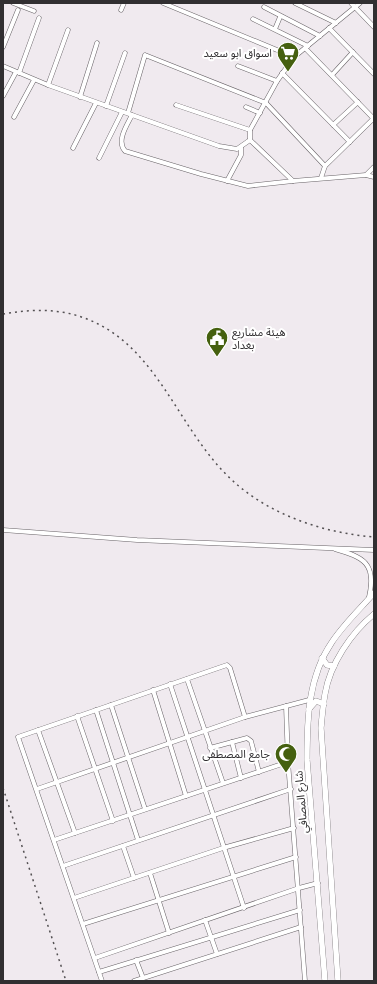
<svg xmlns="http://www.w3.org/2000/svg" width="377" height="984" font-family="'PT Sans','Noto Sans Arabic',sans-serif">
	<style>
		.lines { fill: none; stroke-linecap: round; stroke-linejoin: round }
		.street-casing { stroke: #686367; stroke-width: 5 }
		.secondary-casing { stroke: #686367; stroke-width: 6 }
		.street { stroke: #fff; stroke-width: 4 }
		.secondary { stroke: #fff; stroke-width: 5.5 }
		.rail { stroke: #545153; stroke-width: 1.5; stroke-dasharray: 2 4; stroke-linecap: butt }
		.labels { text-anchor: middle; stroke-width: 4; stroke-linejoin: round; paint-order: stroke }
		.poi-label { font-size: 11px; fill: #312f31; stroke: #fff; text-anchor: end }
		.street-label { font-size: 11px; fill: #312f31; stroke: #fff }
	</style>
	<rect width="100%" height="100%" fill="#f0eaef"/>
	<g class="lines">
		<g class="street-casing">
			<g id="street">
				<polyline points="13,3 34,11"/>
				<polyline points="163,3 294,57"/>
				<polyline points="295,3 336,23"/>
				<polyline points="351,3 374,27"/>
				<polyline points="360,3 294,57 277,81 250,130 250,140 293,181 366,175 374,177"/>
				<polyline points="264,7 320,36"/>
				<polyline points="121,10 124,3"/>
				<polyline points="253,19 308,46"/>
				<polyline points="329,28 374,74"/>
				<polyline points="275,29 280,17"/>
				<polyline points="3,47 18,10"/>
				<polyline points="305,48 374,119"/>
				<polyline points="3,66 48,85 219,146 237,149 250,140"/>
				<polyline points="238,66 277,81"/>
				<polyline points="19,73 39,18"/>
				<polyline points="282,73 350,142"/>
				<polyline points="332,75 353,52"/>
				<polyline points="48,85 68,30"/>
				<polyline points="3,96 16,72"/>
				<polyline points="80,97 97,43"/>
				<polyline points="176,105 250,130"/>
				<polyline points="106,106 125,53"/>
				<polyline points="246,107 260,113"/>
				<polyline points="128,113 145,55 266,103 325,166 321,178"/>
				<path d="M132,115c-5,10 -16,26 -7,36l76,23 47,12 45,-5"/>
				<polyline points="14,117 34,80"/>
				<polyline points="333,125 358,102"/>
				<polyline points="73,148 96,103"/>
				<polyline points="99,158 122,112"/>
				<polyline points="325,166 374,118"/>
				<polyline points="366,175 374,167"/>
				<polyline points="227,181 241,155 241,147"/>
				<polyline points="3,530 137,540 374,550"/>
				<path d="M335,549c28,8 42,14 34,48"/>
				<polyline points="187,679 223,783"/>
				<polyline points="170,684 244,908"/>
				<polyline points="153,690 186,796"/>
				<polyline points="111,705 145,809"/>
				<polyline points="286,706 288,762 305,981"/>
				<polyline points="96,710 138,840"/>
				<polyline points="77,716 113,821"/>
				<polyline points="38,730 75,833"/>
				<polyline points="232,742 241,778"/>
				<polyline points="210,748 247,738 251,741 259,772"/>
				<polyline points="37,789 245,717 309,700"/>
				<polyline points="54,840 288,762"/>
				<polyline points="123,846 134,878"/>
				<polyline points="63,866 291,789"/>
				<polyline points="150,873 169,933"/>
				<polyline points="74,898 223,848 294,828"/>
				<polyline points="205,920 217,954"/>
				<polyline points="83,924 296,857"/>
				<polyline points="95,958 299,888 318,883"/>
				<polyline points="136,960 143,978"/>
				<polyline points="99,972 300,910"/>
				<polyline points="102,981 18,737 224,666 227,665 230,668 245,717"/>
				<polyline points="134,981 301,927"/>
			</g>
		</g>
		<g class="secondary-casing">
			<g id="secondary">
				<polyline points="322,658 327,665 334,666"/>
				<polyline points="309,709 316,701 324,704"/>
				<path d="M325,981l-18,-221c0,-41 1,-83 25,-118 12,-18 28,-33 42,-49"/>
				<path d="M338,981l-17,-253c1,-11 2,-23 4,-34 5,-30 26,-61 49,-80"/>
			</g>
		</g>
		<use href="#street" class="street"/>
		<use href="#secondary" class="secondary"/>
		<g class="rail">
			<path d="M3,314c29,-5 56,-6 84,5 72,28 91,112 146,162 37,34 91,52 141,56"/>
			<polyline points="3,788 66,981"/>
		</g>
	</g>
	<defs>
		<g id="supermarket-pin" transform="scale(1.15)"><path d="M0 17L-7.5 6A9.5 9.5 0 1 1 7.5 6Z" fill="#45600f" stroke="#fff"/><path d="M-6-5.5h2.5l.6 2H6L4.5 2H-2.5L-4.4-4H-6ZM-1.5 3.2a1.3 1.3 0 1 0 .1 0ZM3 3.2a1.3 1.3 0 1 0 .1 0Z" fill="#fff"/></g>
		<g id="civic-pin" transform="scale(1.15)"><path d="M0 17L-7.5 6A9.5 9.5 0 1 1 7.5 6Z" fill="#45600f" stroke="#fff"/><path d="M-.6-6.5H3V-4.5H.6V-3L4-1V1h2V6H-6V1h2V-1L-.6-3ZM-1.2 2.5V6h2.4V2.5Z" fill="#fff"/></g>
		<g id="mosque-pin" transform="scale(1.15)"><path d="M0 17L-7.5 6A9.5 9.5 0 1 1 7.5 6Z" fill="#45600f" stroke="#fff"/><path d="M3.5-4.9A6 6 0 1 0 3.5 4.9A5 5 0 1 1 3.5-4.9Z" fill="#fff"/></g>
	</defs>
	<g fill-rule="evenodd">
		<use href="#supermarket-pin" x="288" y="53"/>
		<use href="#civic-pin" x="217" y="338"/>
		<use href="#mosque-pin" x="286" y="754"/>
	</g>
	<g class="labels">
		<g class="poi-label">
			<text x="272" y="57">اسواق ابو سعيد</text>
			<text x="232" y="336" text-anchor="start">هيئة مشاريع<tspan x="232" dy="13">بغداد</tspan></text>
			<text x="270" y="758">جامع المصطفى</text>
		</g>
		<g class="street-label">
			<text transform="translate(301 802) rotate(-95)" y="4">شارع المصافي</text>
		</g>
	</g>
	<rect width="377" height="984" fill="none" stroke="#312f31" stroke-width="8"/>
</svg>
